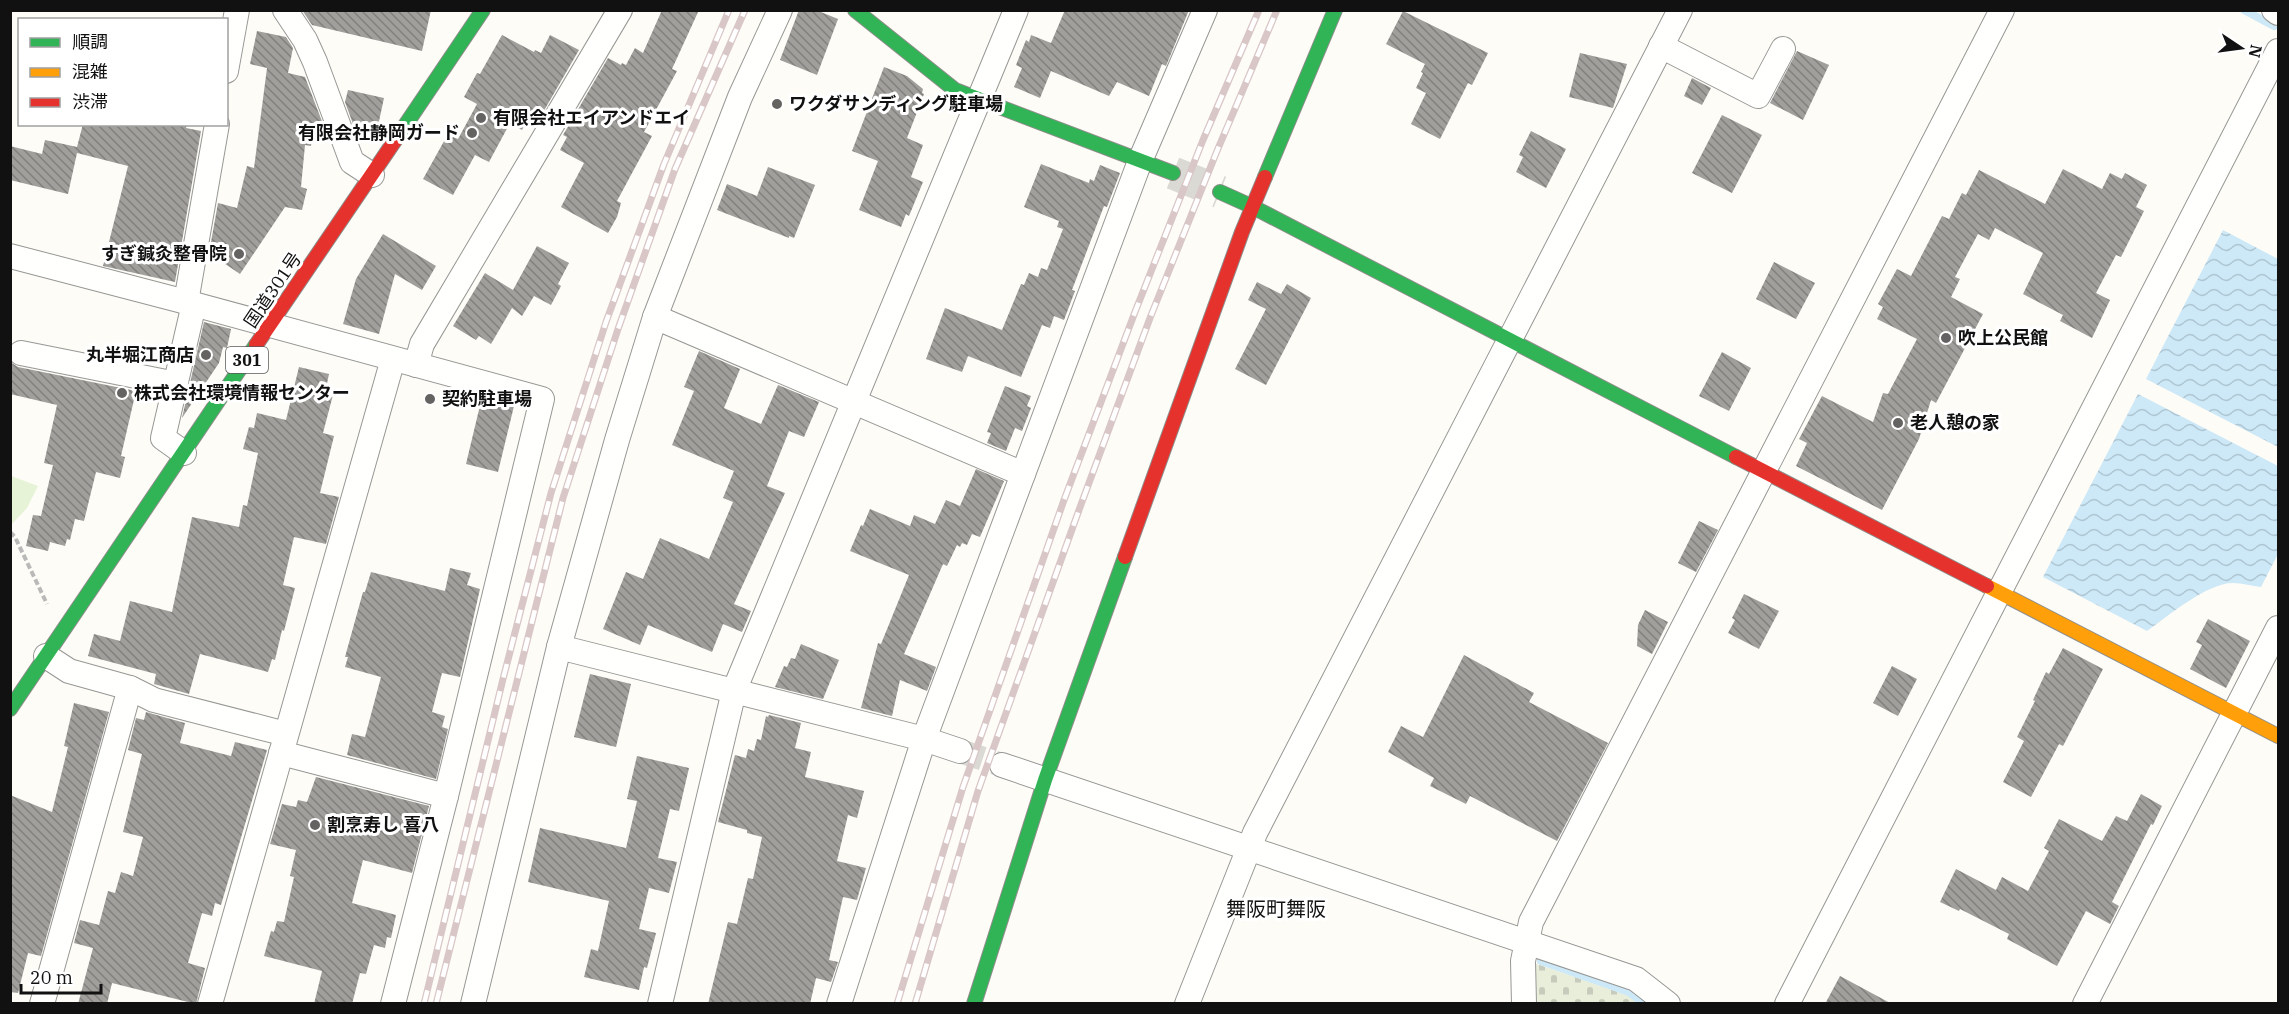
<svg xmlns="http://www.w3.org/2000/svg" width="2289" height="1014" font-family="'IBM Plex Serif','Noto Sans JP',serif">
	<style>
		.green { fill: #e7f3d7 }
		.cemetery { fill: url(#cemetery-stones) }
		.water { fill: url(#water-waves) }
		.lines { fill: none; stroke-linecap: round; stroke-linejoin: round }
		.stream { stroke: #cde8f7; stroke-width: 8 }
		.building { fill: url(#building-back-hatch) }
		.street-tunnel { stroke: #dad9d4; stroke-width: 24; stroke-dasharray: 24 12; stroke-linecap: butt }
		.secondary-tunnel { stroke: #dad9d4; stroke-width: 33; stroke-dasharray: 33 16; stroke-linecap: butt }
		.street-casing { stroke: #979795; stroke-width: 26 }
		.fast-casing { stroke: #8e8d8b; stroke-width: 16 }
		.slow-casing { stroke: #8e8d8b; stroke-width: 16 }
		.jam-casing { stroke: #8e8d8b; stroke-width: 16 }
		.path { stroke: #b9b9b8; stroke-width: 4; stroke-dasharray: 6 3; stroke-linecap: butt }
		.street { stroke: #fffffe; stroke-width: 24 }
		.fast { stroke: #30b455; stroke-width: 14 }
		.slow { stroke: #ff9f0a; stroke-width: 14 }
		.jam { stroke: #e5322d; stroke-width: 14 }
		.rail-casing { stroke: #d9c6c7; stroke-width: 7 }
		.rail { stroke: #fff; stroke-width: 4.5; stroke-dasharray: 14; stroke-linecap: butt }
		.poi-dot { fill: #646362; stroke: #fff; stroke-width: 2 }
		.labels { text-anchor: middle; stroke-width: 6; stroke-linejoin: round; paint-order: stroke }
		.shield { fill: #fff; stroke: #585858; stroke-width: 1.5 }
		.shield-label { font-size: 16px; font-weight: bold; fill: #111 }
		.poi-label { font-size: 18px; font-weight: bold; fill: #111; stroke: #fff; text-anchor: start }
		.street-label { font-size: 18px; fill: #111; stroke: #fff }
		.neighbourhood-label { font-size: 20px; fill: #111; stroke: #fff }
	</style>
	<defs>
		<pattern id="cemetery-stones" width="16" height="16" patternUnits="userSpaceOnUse" patternTransform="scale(1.5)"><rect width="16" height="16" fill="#e9eedb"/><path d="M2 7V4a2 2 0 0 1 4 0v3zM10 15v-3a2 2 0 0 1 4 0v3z" fill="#c7cbbb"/></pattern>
		<pattern id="water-waves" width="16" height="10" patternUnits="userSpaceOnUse" patternTransform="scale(1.5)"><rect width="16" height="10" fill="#cde8f7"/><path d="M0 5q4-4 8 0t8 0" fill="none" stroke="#afc6d3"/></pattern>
		<pattern id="building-back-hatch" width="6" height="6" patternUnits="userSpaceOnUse" patternTransform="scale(1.5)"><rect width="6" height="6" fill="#a19f9c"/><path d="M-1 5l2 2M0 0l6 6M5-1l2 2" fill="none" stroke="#82807e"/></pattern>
	</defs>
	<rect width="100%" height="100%" fill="#fdfcf7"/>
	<polygon class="green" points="11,476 38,486 27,508 11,525"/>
	<polygon class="cemetery" points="1534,963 1627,995 1638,1003 1535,1003"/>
	<g class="water">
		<polygon points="2223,230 2278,259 2278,447 2146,379"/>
		<path d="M2138,394l140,72v88l-17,33c-9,-1 -19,-4 -28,-4 -26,0 -65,33 -86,48l-104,-54z"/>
	</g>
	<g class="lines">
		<g class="stream">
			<polyline points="2244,10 2274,26"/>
			<polyline points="1541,961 1629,992 1645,1004"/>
		</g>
	</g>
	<g class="building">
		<polygon points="302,10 431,10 422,51 312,25"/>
		<polygon points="662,10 699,10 672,69 677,71 644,132 652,136 617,201 621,203 617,217 608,233 561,207 584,163 560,150 567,137 563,135 608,58 621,65 622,63 626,65 635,48 643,53"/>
		<polygon points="799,10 816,10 838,19 817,75 780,60"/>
		<polygon points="1065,10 1189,10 1166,66 1162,64 1149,96 1117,82 1109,96 1051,71 1040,98 1014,87 1022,68 1016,65 1026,40 1029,42 1031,35 1051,43"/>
		<polygon points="1403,11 1488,53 1472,85 1468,83 1440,139 1411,124 1426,93 1416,88 1423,73 1421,72 1425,64 1386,44"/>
		<polygon points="257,31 286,37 293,48 288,73 305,77 323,124 314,122 311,146 305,145 301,187 307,189 302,210 285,207 240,274 209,253 218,203 237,208 247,166 254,168 267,68 250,64"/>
		<polygon points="502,35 534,52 535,50 541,53 550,35 579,50 538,121 529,117 522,130 510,123 489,162 475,155 453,195 423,179 448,134 458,139 477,104 464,97 477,73 480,74"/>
		<polygon points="1797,51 1829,65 1803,120 1770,103"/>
		<polygon points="1580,53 1627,64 1613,108 1569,97"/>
		<polygon points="884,67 907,76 923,89 922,93 924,94 907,138 923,145 911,177 923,182 909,216 906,214 901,227 859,210 878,161 852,151"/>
		<polygon points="1692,78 1711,88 1702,105 1684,96"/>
		<polygon points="348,90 384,98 378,126 374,125 371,135 356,132 345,102"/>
		<polygon points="1722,115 1762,135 1732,193 1692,173"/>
		<polygon points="83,124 187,124 186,128 201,131 175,282 103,266 128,166 77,153 68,194 10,180 10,146 42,154 45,140 77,147"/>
		<polygon points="1531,131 1566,149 1546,188 1516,172 1523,157 1519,155"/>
		<polygon points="1041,164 1089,183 1090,179 1094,181 1100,165 1120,173 1107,207 1104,206 1072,290 1075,291 1064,320 1054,316 1050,328 1042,325 1021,377 968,356 962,372 926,359 945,308 1002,330 1021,284 1024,285 1029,273 1038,277 1041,268 1047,270 1063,229 1057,227 1059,221 1024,207"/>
		<polygon points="768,167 815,185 794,238 789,236 789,238 717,210 727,184 757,196"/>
		<polygon points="2063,169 2102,189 2110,173 2122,179 2125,173 2147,185 2136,207 2144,211 2121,257 2116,255 2096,293 2110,300 2092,338 2060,321 2063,315 2023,294 2043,253 1995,228 1989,240 1978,234 1955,277 1960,279 1951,297 1983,314 1936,403 1931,400 1919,439 1882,510 1796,466 1807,443 1799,439 1822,396 1873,422 1883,393 1888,394 1917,339 1877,319 1883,307 1878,304 1897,269 1911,276 1942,216 1949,219 1962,193 1966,195 1979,170 2045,204"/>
		<polygon points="383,234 436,266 422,290 395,274 379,334 343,324 356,279"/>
		<polygon points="537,246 569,263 558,284 561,286 551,305 534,296 522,316 512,308 491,344 479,336 476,340 453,326 485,273 513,290"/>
		<polygon points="1774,262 1815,283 1796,319 1756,299"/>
		<polygon points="1257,282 1281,294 1287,284 1311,298 1266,385 1235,369 1266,309 1248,300"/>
		<polygon points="204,322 231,329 227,348 223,347 219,363 182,418"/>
		<polygon points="699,351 740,369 724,408 761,424 778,385 819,402 804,437 789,431 767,486 785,493 734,604 751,611 742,632 723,624 712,652 648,625 640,645 603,629 626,572 643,579 660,538 709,559 733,502 723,498 734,471 672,445 694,391 684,387"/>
		<polygon points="1722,352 1751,368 1729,411 1699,396"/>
		<polygon points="10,362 18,367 136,391 121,456 125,457 120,478 96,472 84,521 75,519 70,540 67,539 65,546 50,542 48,551 26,546 33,515 41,516 53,465 44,463 57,405 10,394"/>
		<polygon points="299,367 329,374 326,388 334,391 323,433 334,436 320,493 339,497 326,544 294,537 283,585 295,588 284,631 282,630 275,660 272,659 268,672 200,654 189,694 154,684 156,674 88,656 94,634 120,641 130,601 172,612 192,517 239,527 243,505 247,506 258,453 243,449 249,427 254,428 257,413 286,420"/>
		<polygon points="1005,386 1031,396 1027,406 1031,408 1022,431 1015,428 1006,451 987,443 991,433 987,432"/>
		<polygon points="482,397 514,406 498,472 466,464"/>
		<polygon points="976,469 1004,481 980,537 972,534 967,545 962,543 960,547 957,545 947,566 943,564 904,654 936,667 927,691 900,680 892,716 861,708 878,643 881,644 909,575 850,551 861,525 863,526 870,509 910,526 914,515 935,524 946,500 960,506"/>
		<polygon points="1699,521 1718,530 1696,572 1678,563"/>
		<polygon points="450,568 471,573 467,585 480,589 460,677 442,673 432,712 445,716 442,727 448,729 436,779 347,755 352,734 365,737 381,677 345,667 348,657 345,657 363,592 365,592 371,572 445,591"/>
		<polygon points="1744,594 1779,611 1759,649 1728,633 1735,620 1732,618"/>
		<polygon points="1645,610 1668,622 1652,654 1637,646 1638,625"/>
		<polygon points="2208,619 2250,641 2226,688 2190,669 2202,645 2196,642"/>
		<polygon points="801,644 839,660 823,699 775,687 784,666 787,667 791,658 795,659"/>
		<polygon points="2063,648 2103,669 2063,746 2059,744 2031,797 2003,782 2024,741 2017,737 2035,701 2033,700 2046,672 2049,674"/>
		<polygon points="1464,655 1534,693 1529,702 1608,743 1557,841 1470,796 1466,804 1430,786 1434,778 1388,752 1401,726 1423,737"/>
		<polygon points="1892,666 1917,679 1898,716 1873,703"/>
		<polygon points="590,674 631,684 616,747 574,737"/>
		<polygon points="74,703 109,712 41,956 28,953 18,993 10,992 10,795 52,812 68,747 64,746"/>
		<polygon points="146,712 185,723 180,743 231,756 235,742 267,750 221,905 215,903 212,916 202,913 188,963 205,968 196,1004 112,983 107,1004 78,1004 93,948 74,943 80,920 99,925 108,891 115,893 121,872 133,876 143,837 123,832 142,754 128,750 136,718 144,720"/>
		<polygon points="769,715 801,723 795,748 811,752 805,777 864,791 857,818 848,815 837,861 866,868 857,900 843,897 829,960 838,962 831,982 816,978 810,1004 708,1004 728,922 737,924 748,878 753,879 762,837 747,833 747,830 718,822 735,755 746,758 748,749 754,751 757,739 761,740 766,716 768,717"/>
		<polygon points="637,756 689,768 679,811 670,809 658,858 677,862 669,893 649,888 639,929 656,933 647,968 644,967 639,990 584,977 591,949 598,951 609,901 528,882 540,828 626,848 637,801 627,799"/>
		<polygon points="316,777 429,806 412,873 363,860 352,903 396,915 391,938 387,937 385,948 374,945 366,974 360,973 352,1004 314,1004 322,971 264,956 271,931 274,932 277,921 284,922 294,877 290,876 296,850 270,844 282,804 296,807 298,800 307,802"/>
		<polygon points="2141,794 2162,806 2153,825 2151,824 2112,902 2119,906 2110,924 2086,911 2057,966 2007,939 2009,934 1960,909 1959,911 1940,902 1956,869 1996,890 2002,877 2028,891 2049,851 2044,848 2059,819 2102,841 2116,816 2127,821"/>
		<polygon points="1840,976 1892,1004 1825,1004"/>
	</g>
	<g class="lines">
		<polyline class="street-tunnel" points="960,751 1002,765"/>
		<polyline class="secondary-tunnel" points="1173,173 1220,192"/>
		<g class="street-casing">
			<g id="street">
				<polyline points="285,10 305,40 315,62 352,162 372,175"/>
				<polyline points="2274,10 2278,13"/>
				<polyline points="1661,46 1758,96 1783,49"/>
				<polyline points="226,71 237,10"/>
				<polyline points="10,256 186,302 542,399 446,796 393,1004"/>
				<polyline points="186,302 217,124"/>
				<polyline points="655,317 1023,474"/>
				<polyline points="21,353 176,384"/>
				<polyline points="416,365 422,344 620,10"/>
				<polyline points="184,453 163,438 194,304"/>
				<polyline points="559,647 924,739 960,751"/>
				<polyline points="46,656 69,671 130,688 154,700 286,734"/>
				<polyline points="281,753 446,796"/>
				<polyline points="1002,765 1636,979 1668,1004"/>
				<polyline points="42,1004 130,688"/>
				<polyline points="210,1004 393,359"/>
				<polyline points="473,1004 559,647 617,440 655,317 740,97 780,10"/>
				<polyline points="660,1004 734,691 1016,10"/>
				<polyline points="839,1004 924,739 1140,161 1205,10"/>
				<polyline points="1187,1004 1255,833 1680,10"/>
				<polyline points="1524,1004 1523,961 1531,922 2002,10"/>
				<polyline points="1787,1004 2278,51"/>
				<polyline points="2085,1004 2278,628"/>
			</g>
		</g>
		<g class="fast-casing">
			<g id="fast">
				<polyline points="855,10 955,90 1173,173"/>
				<polyline points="398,136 483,10"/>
				<polyline points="1265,177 1335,10"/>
				<polyline points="1220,192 1251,206 1736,457"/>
				<polyline points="10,709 256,345"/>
				<polyline points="974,1004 1045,780 1125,557"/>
			</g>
		</g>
		<g class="slow-casing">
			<polyline id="slow" points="1987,586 2278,736"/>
		</g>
		<g class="jam-casing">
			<g id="jam">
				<polyline points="256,345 398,136"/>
				<polyline points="1736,457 1987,586"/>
				<polyline points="1125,557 1242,232 1265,177"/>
			</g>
		</g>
		<polyline class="path" points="10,532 15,537 47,604"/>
		<use href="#street" class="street"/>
		<use href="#fast" class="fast"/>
		<use href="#slow" class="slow"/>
		<use href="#jam" class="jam"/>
		<g class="rail-casing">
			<g id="rail">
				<polyline points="424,1004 503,679 551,493 606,322 664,164 729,10"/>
				<polyline points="436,1004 563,498 618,329 675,169 745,10"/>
				<polyline points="897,1004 963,787 1064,500 1135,312 1203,140 1259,10"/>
				<polyline points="915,1004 978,791 1079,510 1150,318 1217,151 1277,10"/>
			</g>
		</g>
		<use href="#rail" class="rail"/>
	</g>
	<g class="poi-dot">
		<circle cx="777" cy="104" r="6"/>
		<circle cx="481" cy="118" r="6"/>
		<circle cx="472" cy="133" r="6"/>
		<circle cx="239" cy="254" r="6"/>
		<circle cx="1946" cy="338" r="6"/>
		<circle cx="206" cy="355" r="6"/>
		<circle cx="122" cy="393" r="6"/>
		<circle cx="430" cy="399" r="6"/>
		<circle cx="1898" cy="423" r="6"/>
		<circle cx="315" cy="825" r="6"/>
	</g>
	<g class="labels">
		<rect class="shield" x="226" y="347" width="42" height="26" rx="4.5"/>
		<g class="shield-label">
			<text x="247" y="366">301</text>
		</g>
		<g class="poi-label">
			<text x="789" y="110">ワクダサンディング駐車場</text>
			<text x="493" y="124">有限会社エイアンドエイ</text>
			<text x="460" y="139" text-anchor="end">有限会社静岡ガード</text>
			<text x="227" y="260" text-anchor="end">すぎ鍼灸整骨院</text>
			<text x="1958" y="344">吹上公民館</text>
			<text x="194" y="361" text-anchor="end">丸半堀江商店</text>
			<text x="134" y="399">株式会社環境情報センター</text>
			<text x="442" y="405">契約駐車場</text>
			<text x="1910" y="429">老人憩の家</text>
			<text x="327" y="831">割烹寿し 喜八</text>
		</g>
		<g class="street-label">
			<text transform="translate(273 290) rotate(-56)" y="6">国道301号</text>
		</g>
		<g class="neighbourhood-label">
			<text x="1276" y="916">舞阪町舞阪</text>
		</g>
	</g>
	<rect width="2289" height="1014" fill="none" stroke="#111111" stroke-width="24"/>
	<rect x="18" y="18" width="210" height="108" fill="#ffffff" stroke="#a0a0a0" stroke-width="1.5"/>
	<rect x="30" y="38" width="30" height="9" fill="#30b455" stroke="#a0a0a0" stroke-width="1.5"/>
	<text x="72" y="48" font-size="18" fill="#111111">順調</text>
	<rect x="30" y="68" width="30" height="9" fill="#ff9f0a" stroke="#a0a0a0" stroke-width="1.5"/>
	<text x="72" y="78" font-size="18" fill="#111111">混雑</text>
	<rect x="30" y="98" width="30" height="9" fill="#e5322d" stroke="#a0a0a0" stroke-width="1.5"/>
	<text x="72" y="108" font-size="18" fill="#111111">渋滞</text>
	<g transform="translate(2241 48) rotate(103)" stroke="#ffffff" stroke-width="4.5" paint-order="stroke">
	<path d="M0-4.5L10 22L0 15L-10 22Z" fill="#111111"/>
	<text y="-9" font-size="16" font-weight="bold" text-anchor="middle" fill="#111111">N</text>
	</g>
	<path d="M21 984v9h80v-9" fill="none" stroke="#111111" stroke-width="3"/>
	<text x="30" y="984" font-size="18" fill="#111111" stroke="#ffffff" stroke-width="4.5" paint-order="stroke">20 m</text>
</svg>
